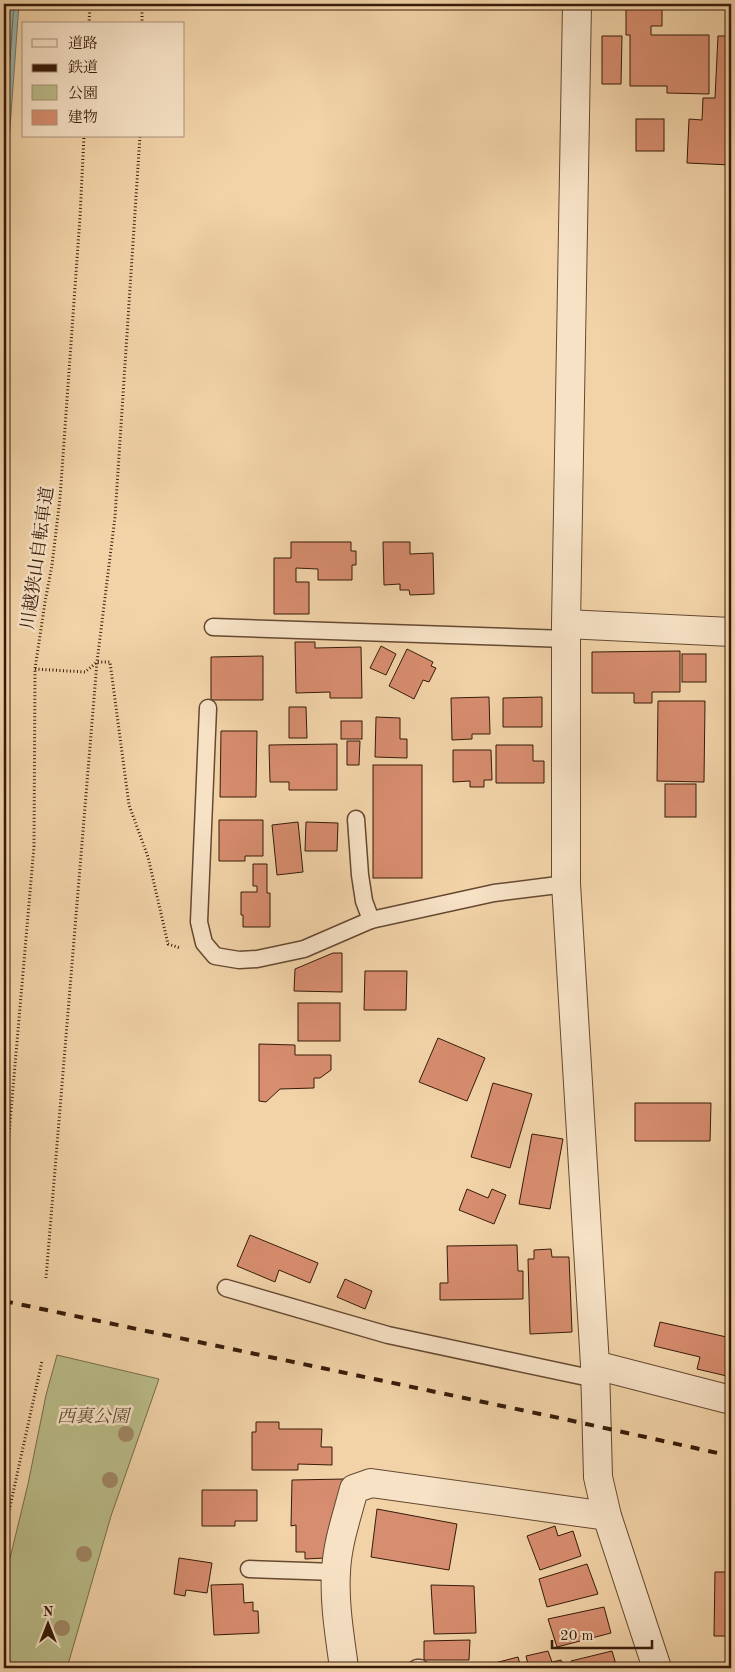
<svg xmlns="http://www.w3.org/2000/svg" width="735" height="1672" font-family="'Old Standard TT','Noto Serif JP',serif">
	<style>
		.green { fill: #b9bc89; stroke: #786c49 }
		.water { fill: #9cb6af; stroke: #73786d }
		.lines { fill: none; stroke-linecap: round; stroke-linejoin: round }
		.shore { stroke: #69685c; stroke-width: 1 }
		.building { fill: #d78d6f; stroke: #361b09 }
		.service-casing { stroke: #654931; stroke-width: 19 }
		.minor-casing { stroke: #654931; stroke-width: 30 }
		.path { stroke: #361b09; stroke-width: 3; stroke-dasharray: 1 2.5; stroke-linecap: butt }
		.service { stroke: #f7e2c6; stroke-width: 16 }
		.minor { stroke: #f7e2c6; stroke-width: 28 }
		.rail { stroke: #361b09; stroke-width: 4; stroke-dasharray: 9 9; stroke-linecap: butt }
		.tree { fill: #a08865 }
		.labels { text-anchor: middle; stroke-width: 5; stroke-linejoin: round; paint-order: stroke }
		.street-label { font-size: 18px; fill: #361b09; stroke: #f7e2c6 }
		.park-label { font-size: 18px; font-style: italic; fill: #5d4b2f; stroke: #f7e2c6 }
	</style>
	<rect width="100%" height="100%" fill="#f2d3a8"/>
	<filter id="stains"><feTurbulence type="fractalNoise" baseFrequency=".004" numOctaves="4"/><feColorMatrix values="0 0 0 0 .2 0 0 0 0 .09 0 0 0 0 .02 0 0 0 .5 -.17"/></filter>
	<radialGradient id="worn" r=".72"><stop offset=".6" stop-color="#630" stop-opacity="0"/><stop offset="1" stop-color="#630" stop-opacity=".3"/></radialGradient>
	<polygon class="green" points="57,1355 159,1379 111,1516 67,1668 4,1668 4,1583 28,1484 46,1395"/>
	<polygon class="water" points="4,4 19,4 4,210"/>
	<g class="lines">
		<g class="shore">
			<polyline points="4,57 8,4"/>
			<polyline points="4,142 14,4"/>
		</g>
	</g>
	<g class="building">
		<polygon points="626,8 662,8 662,26 651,26 651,35 709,35 709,94 667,93 667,86 630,86 630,35 626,35"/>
		<polygon points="602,36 622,36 621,84 602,84"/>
		<polygon points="718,36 731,36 731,165 687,163 689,119 702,120 703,98 715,98"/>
		<rect x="636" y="119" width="28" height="32"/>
		<polygon points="291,542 351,542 351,551 356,551 356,565 352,565 352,580 318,580 318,569 296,568 296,582 309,582 309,614 274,614 274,558 291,558"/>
		<polygon points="383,542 410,542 410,554 433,553 434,594 410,595 409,590 400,590 400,584 384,585"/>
		<polygon points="295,642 315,642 315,648 361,647 362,698 330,698 330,692 296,693"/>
		<polygon points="381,646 396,654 386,675 370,668"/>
		<polygon points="407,649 433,662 431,666 436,668 429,682 423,680 414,699 389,686"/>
		<polygon points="680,651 680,692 652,692 652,703 634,703 634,693 592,693 592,652"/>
		<rect x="682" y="654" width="24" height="28"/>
		<polygon points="263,656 263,700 211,700 211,657"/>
		<polygon points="489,697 490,734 472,734 472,739 452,740 451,698"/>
		<polygon points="542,697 542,727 503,727 503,698"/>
		<polygon points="658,701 705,701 704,782 657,781"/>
		<polygon points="289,707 306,707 307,738 289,738"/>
		<polygon points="376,717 400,718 400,739 407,739 407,758 375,757"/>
		<rect x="341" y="721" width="21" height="18"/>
		<polygon points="221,731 257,731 256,797 220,797"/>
		<polygon points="347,741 360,741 359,765 347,765"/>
		<polygon points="337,744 337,790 289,790 289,782 270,782 269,745"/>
		<polygon points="496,745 533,745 533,761 544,761 544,783 496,783"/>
		<polygon points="453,750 491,750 492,780 484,780 484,787 470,787 470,781 453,782"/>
		<rect x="373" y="765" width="49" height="113"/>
		<rect x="665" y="784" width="31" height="33"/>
		<polygon points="219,820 263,820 263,856 245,856 245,861 219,861"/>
		<polygon points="298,822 303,872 277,875 272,825"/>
		<polygon points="306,822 338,823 337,851 305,851"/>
		<polygon points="253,864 267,864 267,893 270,893 270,927 243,927 243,915 241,915 241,892 257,892 257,886 253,886"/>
		<polygon points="333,953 342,953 342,992 294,991 295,969"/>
		<polygon points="365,971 407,971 406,1010 364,1010"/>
		<rect x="298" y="1003" width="42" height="38"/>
		<polygon points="438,1038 485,1058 467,1101 419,1082"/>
		<polygon points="259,1044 295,1045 295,1055 331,1055 331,1070 320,1078 314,1078 314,1088 280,1089 266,1102 259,1101"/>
		<polygon points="493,1083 532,1094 510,1168 471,1157"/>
		<polygon points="635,1103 711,1103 710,1141 635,1141"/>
		<polygon points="532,1134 563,1139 550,1209 519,1204"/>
		<polygon points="467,1189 488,1198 492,1189 506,1195 494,1224 459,1210"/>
		<polygon points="250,1235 318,1263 310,1283 279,1270 275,1282 237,1266"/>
		<polygon points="517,1245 518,1271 523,1271 523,1299 440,1300 440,1283 448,1283 447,1246"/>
		<polygon points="551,1249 552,1257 569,1257 572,1332 530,1334 528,1259 534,1259 534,1250"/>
		<polygon points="345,1279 372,1291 365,1309 337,1297"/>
		<polygon points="660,1322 731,1338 731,1377 697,1369 700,1357 654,1346"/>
		<polygon points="256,1422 279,1422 279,1429 322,1429 321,1447 332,1447 332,1465 298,1464 298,1470 252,1470 252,1432 256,1432"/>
		<polygon points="345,1479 325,1558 305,1559 305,1552 296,1552 296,1525 291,1526 292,1480"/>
		<polygon points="202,1490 257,1490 257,1521 235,1521 235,1526 202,1526"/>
		<polygon points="377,1509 457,1524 449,1570 371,1557"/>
		<polygon points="555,1526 558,1536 573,1531 581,1556 540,1570 527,1536"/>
		<polygon points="179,1558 212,1563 207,1593 186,1590 185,1596 174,1594"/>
		<polygon points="587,1564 598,1594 547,1607 539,1579"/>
		<polygon points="715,1572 731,1572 731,1636 714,1636"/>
		<polygon points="243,1584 244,1603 253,1602 253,1611 258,1611 259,1633 214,1635 211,1585"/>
		<polygon points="431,1585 474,1586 476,1633 434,1634"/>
		<polygon points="604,1607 611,1633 557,1647 548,1619"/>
		<polygon points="470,1640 469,1660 424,1660 424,1641"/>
		<polygon points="548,1651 552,1662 561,1660 563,1668 529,1668 526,1656"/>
		<polygon points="612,1651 617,1668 573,1668 571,1661"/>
		<polygon points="518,1657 521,1668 492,1668 491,1664"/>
	</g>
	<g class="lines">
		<g class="service-casing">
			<g id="service">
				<polyline points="213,627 566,639"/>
				<polyline points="208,708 199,922 204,943 215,956 239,960 257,959 304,949 371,920 494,893 566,884"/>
				<polyline points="356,819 360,875 364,901 371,920"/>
				<polyline points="226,1288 388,1335 595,1379"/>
				<polyline points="249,1569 336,1572"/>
				<polyline points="417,1668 420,1668"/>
			</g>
		</g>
		<g class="minor-casing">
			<g id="minor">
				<polyline points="577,4 566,624 566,884 595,1365 598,1477 607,1516 657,1668"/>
				<polyline points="566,624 731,632"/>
				<polyline points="595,1365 731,1400"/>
				<path d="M344,1668c-4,-31 -10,-64 -8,-96 1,-28 11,-56 18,-83l17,-6 236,33"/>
			</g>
		</g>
		<g class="path">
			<polyline points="89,24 90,4"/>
			<polyline points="142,24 142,4"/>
			<polyline points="35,669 85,672 97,662 110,662 129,805 148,857 168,944 180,948"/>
			<polyline points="4,1192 34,846 35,669 45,602 52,565 60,498 80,217 84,136"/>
			<polyline points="46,1278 97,662 115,517 140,136"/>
			<polyline points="4,1534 42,1361"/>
		</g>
		<use href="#service" class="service"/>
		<use href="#minor" class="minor"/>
		<polyline class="rail" points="4,1301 564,1419 731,1456"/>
	</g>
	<g class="tree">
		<circle cx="126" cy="1434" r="8"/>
		<circle cx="110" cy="1480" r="8"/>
		<circle cx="84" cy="1554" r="8"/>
		<circle cx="62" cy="1628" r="8"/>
	</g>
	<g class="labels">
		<g class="street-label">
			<text transform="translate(37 558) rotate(-82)" y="6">川越狭山自転車道</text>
		</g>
		<g class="park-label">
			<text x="93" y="1422">西裏公園</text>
		</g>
	</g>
	<rect width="735" height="1672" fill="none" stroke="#f2d3a8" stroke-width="20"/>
	<rect x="5" y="5" width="725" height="1662" fill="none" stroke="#361b09" stroke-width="2.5"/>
	<rect x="10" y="10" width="715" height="1652" fill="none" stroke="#361b09"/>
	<rect x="22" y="22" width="162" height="115" fill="#f7e2c6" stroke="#aa927a"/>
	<rect x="32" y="39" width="25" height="8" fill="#f7e2c6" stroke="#aa927a"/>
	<text x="68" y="48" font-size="15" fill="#361b09">道路</text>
	<rect x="32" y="64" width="25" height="8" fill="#361b09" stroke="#aa927a"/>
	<text x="68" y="72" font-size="15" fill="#361b09">鉄道</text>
	<rect x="32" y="85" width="25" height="15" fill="#b9bc89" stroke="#aa927a"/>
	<text x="68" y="98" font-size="15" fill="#361b09">公園</text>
	<rect x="32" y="110" width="25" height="15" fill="#d78d6f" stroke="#aa927a"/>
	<text x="68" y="122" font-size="15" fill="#361b09">建物</text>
	<g transform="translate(48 1624)" stroke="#f7e2c6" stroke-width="4" paint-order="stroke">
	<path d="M0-4L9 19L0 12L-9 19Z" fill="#361b09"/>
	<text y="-8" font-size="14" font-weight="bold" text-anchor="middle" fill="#361b09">N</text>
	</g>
	<path d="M552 1640v8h100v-8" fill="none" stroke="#361b09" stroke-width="2.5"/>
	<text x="560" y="1640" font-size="15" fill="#361b09" stroke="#f7e2c6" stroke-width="4" paint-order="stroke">20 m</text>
	<rect width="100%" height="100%" filter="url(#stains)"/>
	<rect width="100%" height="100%" fill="url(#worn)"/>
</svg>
